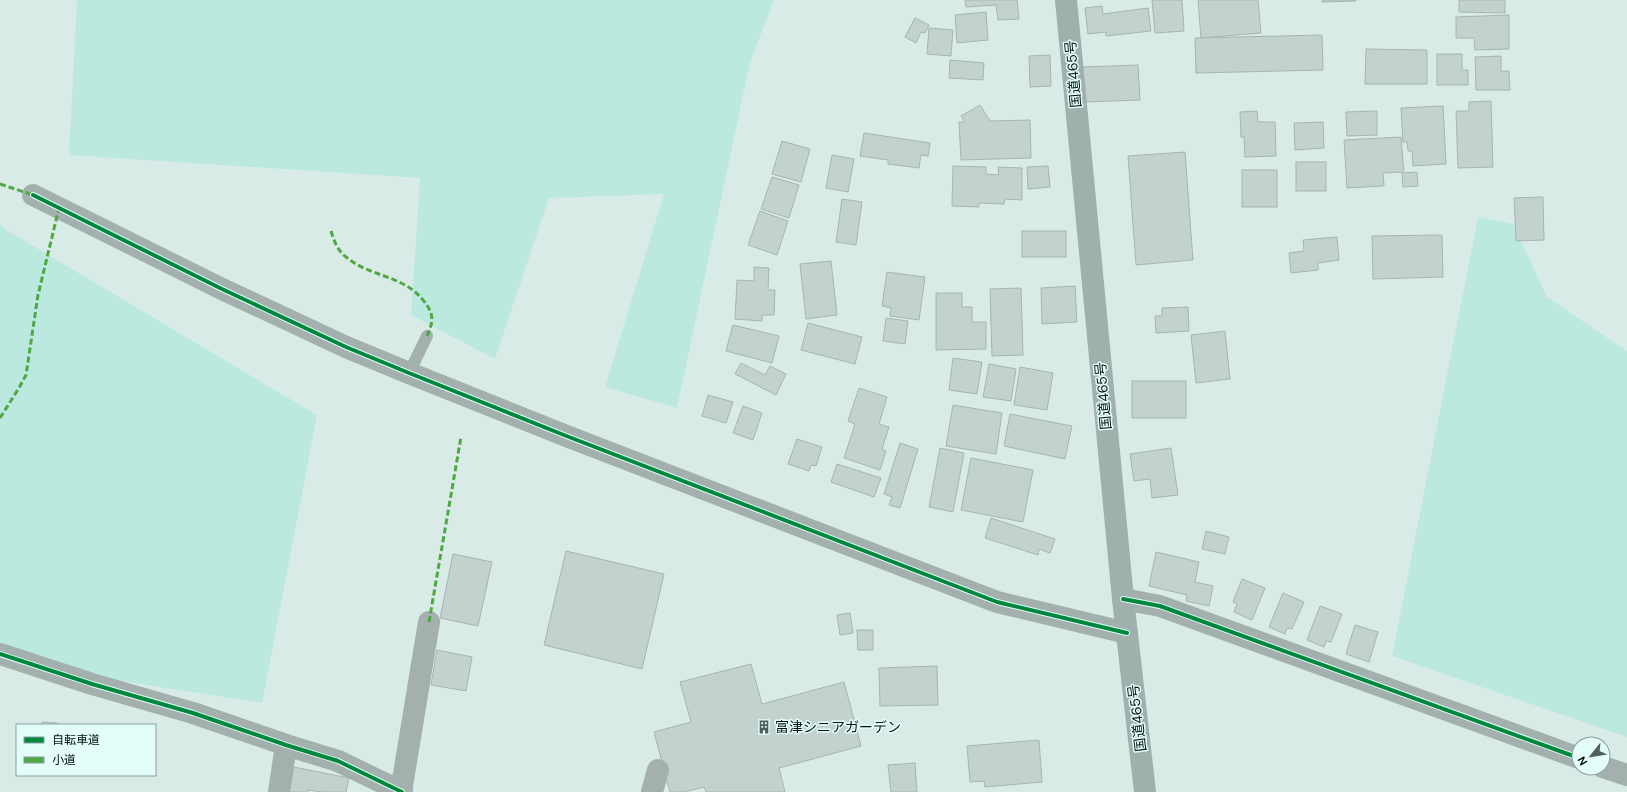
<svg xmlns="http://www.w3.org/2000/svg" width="1627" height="792" font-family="'DM Sans','Noto Sans JP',sans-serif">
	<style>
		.green { fill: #bbe9e0 }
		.building { fill: #c4d2cf; stroke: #a6b5b2 }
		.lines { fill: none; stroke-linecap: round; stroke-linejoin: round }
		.service { stroke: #a3b0ae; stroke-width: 12 }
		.minor { stroke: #a3b0ae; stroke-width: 22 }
		.trunk { stroke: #a0b0ad; stroke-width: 22 }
		.quiet { stroke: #50a842; stroke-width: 3; stroke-dasharray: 6 3; stroke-linecap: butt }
		.cycleway-casing { stroke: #e3fef9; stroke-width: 6 }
		.cycleway { stroke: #00873e; stroke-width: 4 }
		.labels { text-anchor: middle; stroke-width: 3; stroke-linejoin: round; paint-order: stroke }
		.street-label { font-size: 14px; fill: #061210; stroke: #e3fef9 }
		.poi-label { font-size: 14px; fill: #061210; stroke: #e3fef9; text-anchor: start }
	</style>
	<rect width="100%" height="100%" fill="#d9ebe7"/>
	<g class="green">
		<polygon points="77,0 774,0 750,62 677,408 605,387 664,194 549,198 495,359 411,315 420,178 69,155"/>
		<polygon points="1478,217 1513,224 1547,297 1627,351 1627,737 1392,656"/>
		<polygon points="0,223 3,228 317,415 262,703 0,662"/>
	</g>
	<g class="building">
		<polygon points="965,0 1017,0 1019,19 998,20 996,5 966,7"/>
		<polygon points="1152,0 1182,0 1184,31 1155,33"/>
		<polygon points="1198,0 1258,0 1261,33 1201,38"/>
		<polygon points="1322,0 1356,0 1356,1 1322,2"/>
		<polygon points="1459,0 1505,0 1505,13 1459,12"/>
		<polygon points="1102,6 1103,14 1148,8 1151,31 1106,36 1106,32 1088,34 1085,8"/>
		<polygon points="986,12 988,40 957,43 955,15"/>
		<polygon points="1509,15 1509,49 1475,50 1474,38 1456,38 1456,17"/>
		<polygon points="915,18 929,25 925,33 921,32 916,43 905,37"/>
		<polygon points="929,28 953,30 951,56 927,54"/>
		<polygon points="1322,35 1323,70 1196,73 1195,38"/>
		<polygon points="1366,49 1427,50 1427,84 1365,84"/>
		<polygon points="1437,54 1462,54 1462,70 1468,70 1468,85 1437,85"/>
		<polygon points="1050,55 1051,86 1030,87 1029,56"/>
		<polygon points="1501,56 1501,71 1509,71 1510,90 1476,90 1475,57"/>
		<polygon points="950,60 984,63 983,80 949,78"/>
		<polygon points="1138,65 1140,100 1085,102 1083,67"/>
		<polygon points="1491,101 1493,167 1458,168 1456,111 1469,111 1469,102"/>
		<polygon points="980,105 990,121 1030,120 1031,158 961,160 959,122 965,122 961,116"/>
		<polygon points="1443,106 1446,164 1413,166 1412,151 1408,151 1407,142 1403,142 1401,108"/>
		<polygon points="1257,111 1258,122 1275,122 1276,156 1245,157 1244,137 1241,137 1240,112"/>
		<polygon points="1377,111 1377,135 1347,136 1346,112"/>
		<polygon points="1323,122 1324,148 1295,150 1294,123"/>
		<polygon points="864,133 930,143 928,156 921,155 919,168 888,164 888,160 860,156"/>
		<polygon points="1401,137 1404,173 1417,172 1418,186 1403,187 1402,172 1383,173 1384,186 1347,188 1344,140"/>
		<polygon points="782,141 810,149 801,182 772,174"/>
		<polygon points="1185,152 1193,260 1136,265 1128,156"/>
		<polygon points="832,155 854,159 848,192 826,188"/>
		<rect x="1296" y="162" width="30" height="29"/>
		<polygon points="953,166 986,167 986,174 999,175 998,167 1022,168 1022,200 1005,199 1004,204 979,203 979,207 952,206"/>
		<polygon points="1048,166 1050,187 1028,189 1027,167"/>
		<rect x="1242" y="170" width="35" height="37"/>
		<polygon points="772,177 799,185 789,218 761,209"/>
		<polygon points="1543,197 1544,240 1516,241 1514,198"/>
		<polygon points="842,199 862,202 856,245 836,242"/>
		<polygon points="760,211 788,221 777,255 748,245"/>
		<rect x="1022" y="231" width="44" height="26"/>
		<polygon points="1442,235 1443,277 1373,279 1372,236"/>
		<polygon points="1337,237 1339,260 1318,263 1318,270 1291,273 1289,253 1304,251 1303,240"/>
		<polygon points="831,261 837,315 806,319 800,264"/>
		<polygon points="754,267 769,268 768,290 775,290 774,315 762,315 762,321 735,319 737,280 754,281"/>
		<polygon points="887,272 925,277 919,320 890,316 891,308 882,306"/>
		<polygon points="1075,286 1077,322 1042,324 1041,288"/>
		<polygon points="1021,288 1023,355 992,356 990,289"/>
		<polygon points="936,293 962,293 962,307 972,307 972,322 986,322 986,349 936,350"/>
		<polygon points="1188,307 1189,331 1156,333 1155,316 1162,316 1162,308"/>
		<polygon points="886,318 908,321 905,344 883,341"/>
		<polygon points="808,323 862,337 855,364 801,350"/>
		<polygon points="733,325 779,336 772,363 726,351"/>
		<polygon points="1225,331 1230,379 1196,383 1191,335"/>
		<polygon points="953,358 982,362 977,394 949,390"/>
		<polygon points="741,363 765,375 770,366 786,374 776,395 735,374"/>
		<polygon points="989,364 1016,369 1011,401 983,397"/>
		<polygon points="1020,367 1053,373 1047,410 1014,405"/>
		<rect x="1132" y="381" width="54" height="37"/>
		<polygon points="859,388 887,397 879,424 889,427 882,449 886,451 880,470 844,458 855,424 848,421"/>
		<polygon points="708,395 733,402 726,423 702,416"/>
		<polygon points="953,405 1002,413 996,454 946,446"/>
		<polygon points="743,406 762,413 753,440 733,433"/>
		<polygon points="1010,414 1072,426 1065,459 1004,446"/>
		<polygon points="797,439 822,447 816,466 811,465 809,471 788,464"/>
		<polygon points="900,443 918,449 900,508 889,505 892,497 884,494"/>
		<polygon points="940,448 964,453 953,512 929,507"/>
		<polygon points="1171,448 1178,495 1152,498 1150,479 1134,481 1130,454"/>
		<polygon points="971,458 1033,470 1023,522 961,510"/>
		<polygon points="837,464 881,478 874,497 831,482"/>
		<polygon points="991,518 1055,539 1050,553 1039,549 1038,555 985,538"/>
		<polygon points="1206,531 1229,537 1225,554 1202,549"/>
		<polygon points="566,551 664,574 642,669 544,645"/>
		<polygon points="1156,552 1199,562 1195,582 1213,586 1209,606 1186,601 1187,595 1149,586"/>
		<polygon points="453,554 492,562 478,626 440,618"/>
		<polygon points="1242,579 1265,588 1252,620 1234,612 1237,604 1233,602"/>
		<polygon points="1283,593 1304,602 1292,629 1287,628 1285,634 1269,627"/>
		<polygon points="1320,606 1342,614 1331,642 1326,641 1324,647 1307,640"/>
		<polygon points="850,613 853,633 840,635 837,615"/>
		<polygon points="1355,625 1378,632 1369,662 1346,654"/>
		<polygon points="857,630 873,630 873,650 858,650"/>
		<polygon points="437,650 472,657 466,691 431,685"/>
		<polygon points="751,664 762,704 844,682 861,746 779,768 785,792 706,792 704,787 684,792 670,792 654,732 691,722 680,682"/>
		<polygon points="937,666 938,705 880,706 879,668"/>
		<polygon points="42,722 57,723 57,725 41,725"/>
		<polygon points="1039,740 1042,782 985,787 984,781 970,782 967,746"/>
		<polygon points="915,763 917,792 891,792 888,765"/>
		<polygon points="294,767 349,778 346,792 321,792 308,790 308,792 289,792"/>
	</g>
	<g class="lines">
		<polyline class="service" points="409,373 427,336"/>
		<g class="minor">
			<polyline points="33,195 222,289 346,347 409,373 569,437 997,602 1127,633"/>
			<polyline points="1123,599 1160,606 1579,758"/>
			<polyline points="0,654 92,684 193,713 286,745 338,761 402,792"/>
			<polyline points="1603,767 1627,775"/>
			<polyline points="279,792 286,745"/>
			<polyline points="401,792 429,622"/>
			<polyline points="652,792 658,770"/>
		</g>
		<polyline class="trunk" points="1066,0 1123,599 1145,792"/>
		<g class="quiet">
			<polyline points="0,184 33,195"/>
			<path d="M331,231c3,10 7,20 15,26 24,20 57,18 77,43 11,13 11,21 4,36"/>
			<polyline points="0,418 19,388 26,375 38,295 59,208"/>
			<polyline points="429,622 461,437"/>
		</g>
		<g class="cycleway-casing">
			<g id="cycleway">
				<polyline points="33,195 222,289 346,347 409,373 569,437 997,602 1127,633"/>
				<polyline points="1123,599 1160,606 1579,758"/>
				<polyline points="0,654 92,684 193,713 286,745 338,761 402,792"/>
			</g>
		</g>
		<use href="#cycleway" class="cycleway"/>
	</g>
	<defs>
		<g id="building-bare" transform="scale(1.08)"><path d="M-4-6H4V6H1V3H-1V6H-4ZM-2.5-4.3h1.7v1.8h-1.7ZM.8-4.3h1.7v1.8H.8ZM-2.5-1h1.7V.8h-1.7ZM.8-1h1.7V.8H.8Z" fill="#505e5b" stroke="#e3fef9" stroke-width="2.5" paint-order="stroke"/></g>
	</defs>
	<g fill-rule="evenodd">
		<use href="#building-bare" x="764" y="727"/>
	</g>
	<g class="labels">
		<g class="street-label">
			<text transform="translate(1073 74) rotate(-95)" y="5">国道465号</text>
			<text transform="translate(1103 396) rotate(-95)" y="5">国道465号</text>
			<text transform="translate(1137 718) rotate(-97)" y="5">国道465号</text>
		</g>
		<g class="poi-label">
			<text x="775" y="732">富津シニアガーデン</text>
		</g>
	</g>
	<rect x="16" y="724" width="140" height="52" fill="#e3fef9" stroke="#8ba09c"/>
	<rect x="24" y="737" width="20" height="6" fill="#00873e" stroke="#8ba09c"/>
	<text x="52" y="744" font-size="12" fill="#061210">自転車道</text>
	<rect x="24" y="757" width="20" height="6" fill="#50a842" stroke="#8ba09c"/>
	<text x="52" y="764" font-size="12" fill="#061210">小道</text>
	<g transform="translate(1591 756) rotate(240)"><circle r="19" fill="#e3fef9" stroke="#8ba09c"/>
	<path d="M0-3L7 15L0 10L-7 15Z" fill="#505e5b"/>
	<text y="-6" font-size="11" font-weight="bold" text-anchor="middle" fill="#061210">N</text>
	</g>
</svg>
